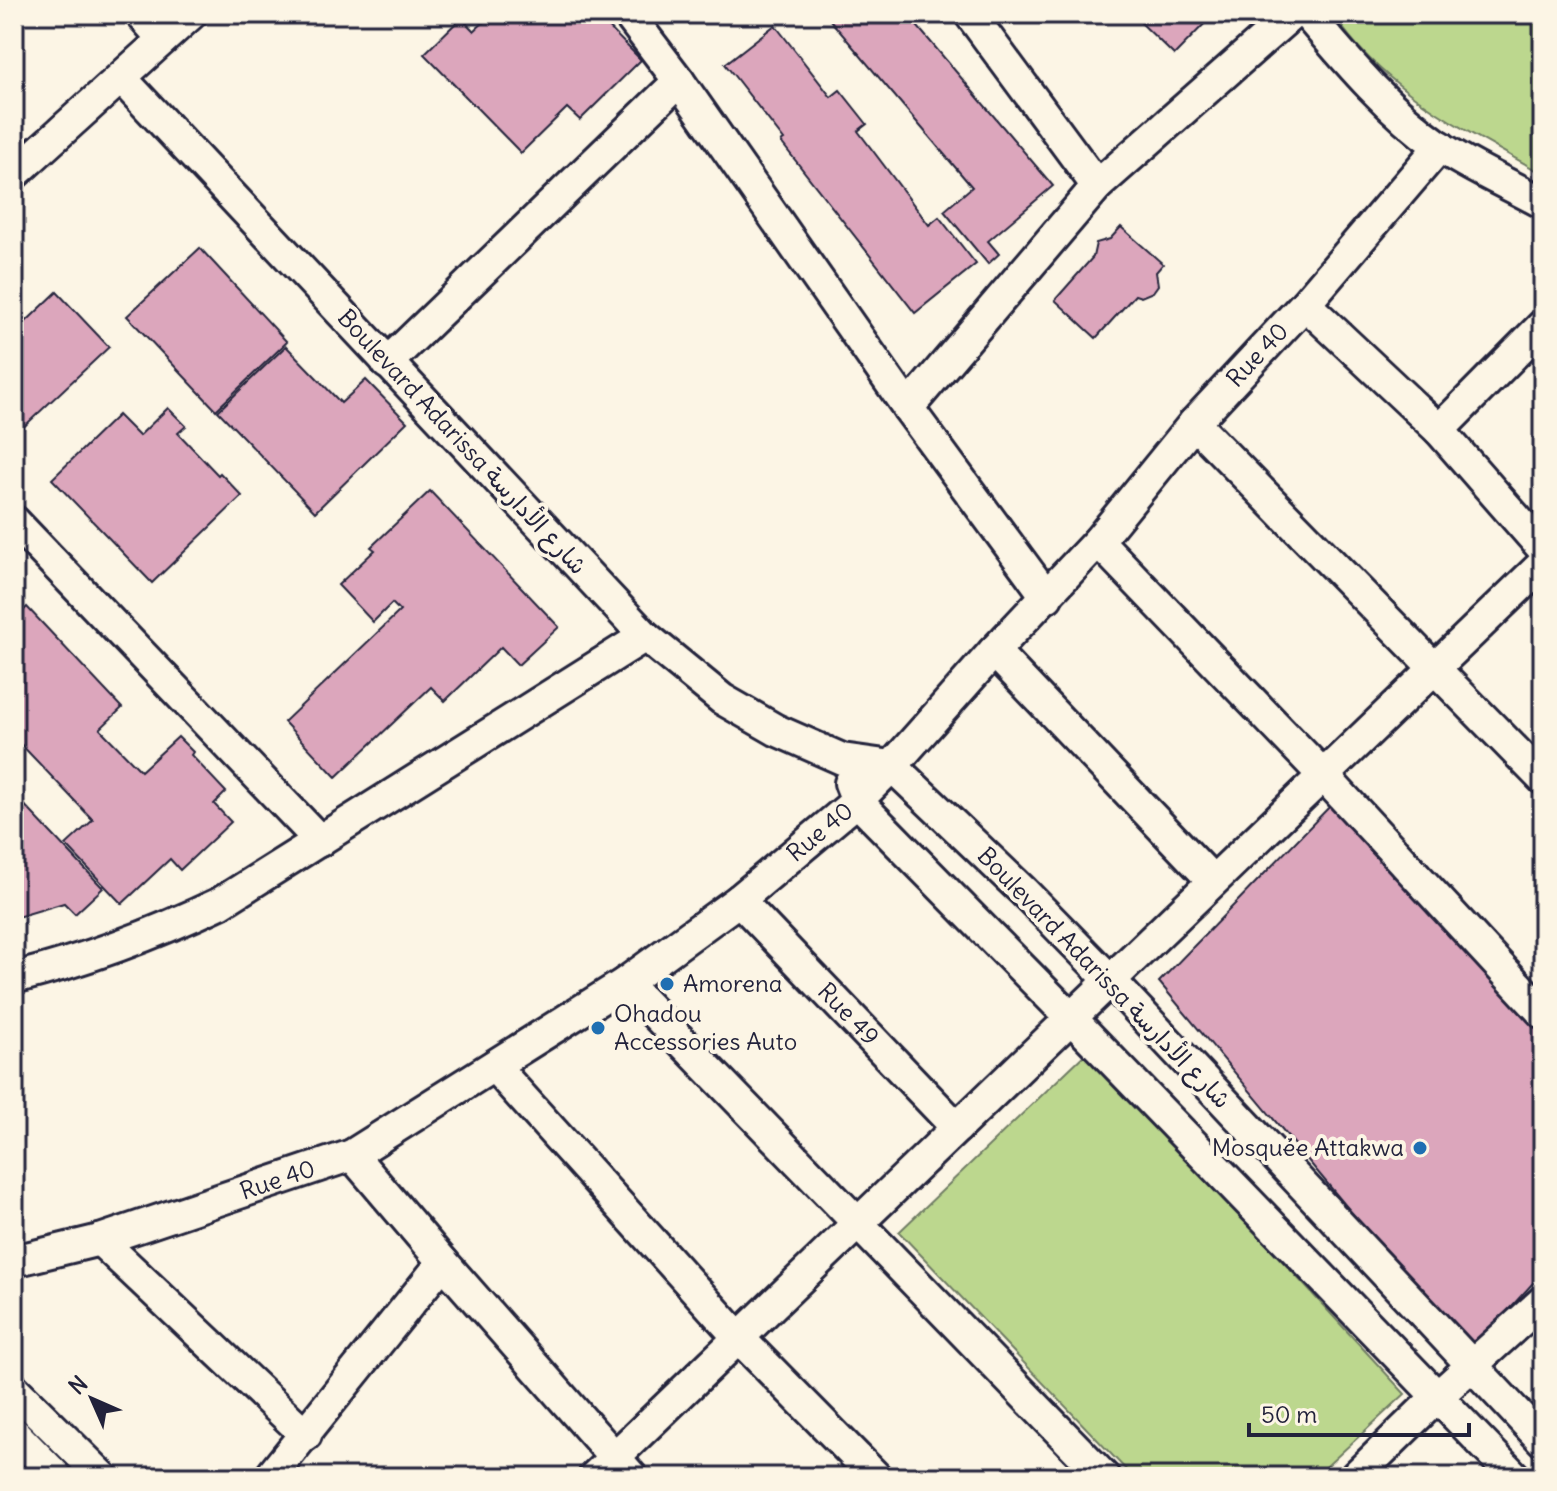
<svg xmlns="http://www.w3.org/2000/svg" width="1557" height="1491" font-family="Delius,'Playpen Sans Arabic',sans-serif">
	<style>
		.green { fill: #bcd78e; stroke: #6f7c64; stroke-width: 2 }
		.building { fill: #dca6bc; stroke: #22223b; stroke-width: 2 }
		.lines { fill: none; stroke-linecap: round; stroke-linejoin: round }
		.street-casing { stroke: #22223b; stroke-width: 36 }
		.street { stroke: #fcf5e5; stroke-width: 30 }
		.poi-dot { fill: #1f6fb2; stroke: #fcf5e5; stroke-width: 3 }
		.labels { text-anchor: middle; stroke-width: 8; stroke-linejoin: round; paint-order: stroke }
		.street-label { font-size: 24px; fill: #22223b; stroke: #fcf5e5 }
		.poi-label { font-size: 24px; fill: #22223b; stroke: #fcf5e5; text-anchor: start }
	</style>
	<rect width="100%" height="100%" fill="#fcf5e5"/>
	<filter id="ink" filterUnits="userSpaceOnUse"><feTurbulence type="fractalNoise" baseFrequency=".0125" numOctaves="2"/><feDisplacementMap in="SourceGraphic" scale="16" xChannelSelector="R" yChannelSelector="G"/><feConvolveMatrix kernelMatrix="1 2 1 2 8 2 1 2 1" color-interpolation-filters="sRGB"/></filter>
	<g filter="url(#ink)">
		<g class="green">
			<path d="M1333,14h210v160c-79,-45 -158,-82 -210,-160z"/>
			<polygon points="1088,1051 1405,1394 1315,1477 1133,1477 899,1232"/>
		</g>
		<g class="building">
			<polygon points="482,14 596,14 641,60 580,120 567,108 521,153 424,54 461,18 474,31 487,19"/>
			<polygon points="825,14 907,14 1053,186 988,241 999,254 988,264 944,211 972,187"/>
			<polygon points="1132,14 1214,14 1174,55"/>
			<polygon points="775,25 831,97 840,90 867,124 858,131 929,225 939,217 976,264 915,313 781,142 784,140 725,64"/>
			<polygon points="1121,227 1163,264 1156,272 1158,285 1153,292 1141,297 1135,295 1096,338 1055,300 1093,257 1096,243 1110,239"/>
			<polygon points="200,248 287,342 216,410 127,316"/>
			<polygon points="57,292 109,347 14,436 14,333"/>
			<polygon points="286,346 341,403 366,380 407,422 315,512 218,411"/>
			<polygon points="168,408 186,426 178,433 218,475 220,473 242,496 152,583 52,479 118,415 139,436"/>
			<polygon points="430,491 559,627 518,665 501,647 445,701 431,687 336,777 284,722 400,611 392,603 373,622 338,585 375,550 371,547"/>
			<polygon points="27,607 122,708 100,729 141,771 178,737 193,752 191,755 226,792 214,804 231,822 180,870 170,859 122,904 66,845 93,820 14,737 14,620"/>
			<polygon points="18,798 103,888 75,914 64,903 14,918 14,802"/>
			<polygon points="1334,802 1543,1023 1543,1272 1469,1353 1159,982"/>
		</g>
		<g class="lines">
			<g class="street-casing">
				<g id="street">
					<polyline points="141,14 163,39"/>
					<polyline points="628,14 679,81 908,408 1047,597"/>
					<polyline points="970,14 1097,186"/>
					<path d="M1307,14c40,47 81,96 132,132 32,22 70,38 104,57"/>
					<polyline points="121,78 645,636 722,699 776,730 842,759 892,766 1023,891 1110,980 1543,1441"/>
					<polyline points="14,174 191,14"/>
					<polyline points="1305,304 1439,430 1543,549"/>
					<polyline points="387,363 679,81"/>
					<polyline points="908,408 1097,186 1292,14"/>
					<polyline points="1194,423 1543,779"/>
					<polyline points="1439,430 1543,325"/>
					<polyline points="14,521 320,841"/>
					<polyline points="1098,541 1323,775 1543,1013"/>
					<polyline points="994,651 1213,881"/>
					<polyline points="850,783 857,801 1071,1018 1515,1477"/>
					<path id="s1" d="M739,900l218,228"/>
					<path d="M14,978c71,-18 139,-43 206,-75l425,-267"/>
					<polyline points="625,983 1104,1477"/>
					<polyline points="494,1066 739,1338 876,1477"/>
					<polyline points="352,1155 443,1262 632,1477"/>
					<polyline points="100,1240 306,1435"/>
					<path id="s2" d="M14,1261l86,-21 252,-85 273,-172 114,-83 118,-99 35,-35 102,-115 104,-110 96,-118 111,-119 135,-158"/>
					<polyline points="14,1389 103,1477"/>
					<polyline points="14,1433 57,1477"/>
					<polyline points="270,1477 443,1262"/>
					<polyline points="594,1477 1543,564"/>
					<polyline points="1355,1477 1438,1396 1543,1301"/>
				</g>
			</g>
			<use href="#street" class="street"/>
		</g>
	</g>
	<g class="poi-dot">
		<circle cx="667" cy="984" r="8"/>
		<circle cx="598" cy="1028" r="8"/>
		<circle cx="1420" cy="1148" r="8"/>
	</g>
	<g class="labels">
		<g class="street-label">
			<text dy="8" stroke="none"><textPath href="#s2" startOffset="1572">Rue 40</textPath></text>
			<text transform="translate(462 442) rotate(47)" y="8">Boulevard Adarissa شارع الأدارسة</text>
			<text dy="8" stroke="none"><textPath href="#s2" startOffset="924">Rue 40</textPath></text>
			<text transform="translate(1104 978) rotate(46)" y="8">Boulevard Adarissa شارع الأدارسة</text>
			<text dy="8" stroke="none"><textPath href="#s1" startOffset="158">Rue 49</textPath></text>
			<text dy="8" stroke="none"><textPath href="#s2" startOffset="276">Rue 40</textPath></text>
		</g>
		<g class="poi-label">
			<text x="683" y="992">Amorena</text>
			<text x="614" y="1022">Ohadou<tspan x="614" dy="28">Accessories Auto</tspan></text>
			<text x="1404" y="1156" text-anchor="end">Mosquée Attakwa</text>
		</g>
	</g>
	<rect width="1557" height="1491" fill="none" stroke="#fcf5e5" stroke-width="48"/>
	<rect x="24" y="24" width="1509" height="1443" fill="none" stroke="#22223b" stroke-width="3" filter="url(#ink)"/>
	<g transform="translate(92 1399) rotate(315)" stroke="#fcf5e5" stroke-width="6" paint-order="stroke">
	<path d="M0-6L14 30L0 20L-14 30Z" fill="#22223b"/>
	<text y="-12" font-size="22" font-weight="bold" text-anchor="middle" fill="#22223b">N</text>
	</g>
	<path d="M1249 1423v12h220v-12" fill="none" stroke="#22223b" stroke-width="4"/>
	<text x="1261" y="1423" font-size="24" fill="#22223b" stroke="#fcf5e5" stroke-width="6" paint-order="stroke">50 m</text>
</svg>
